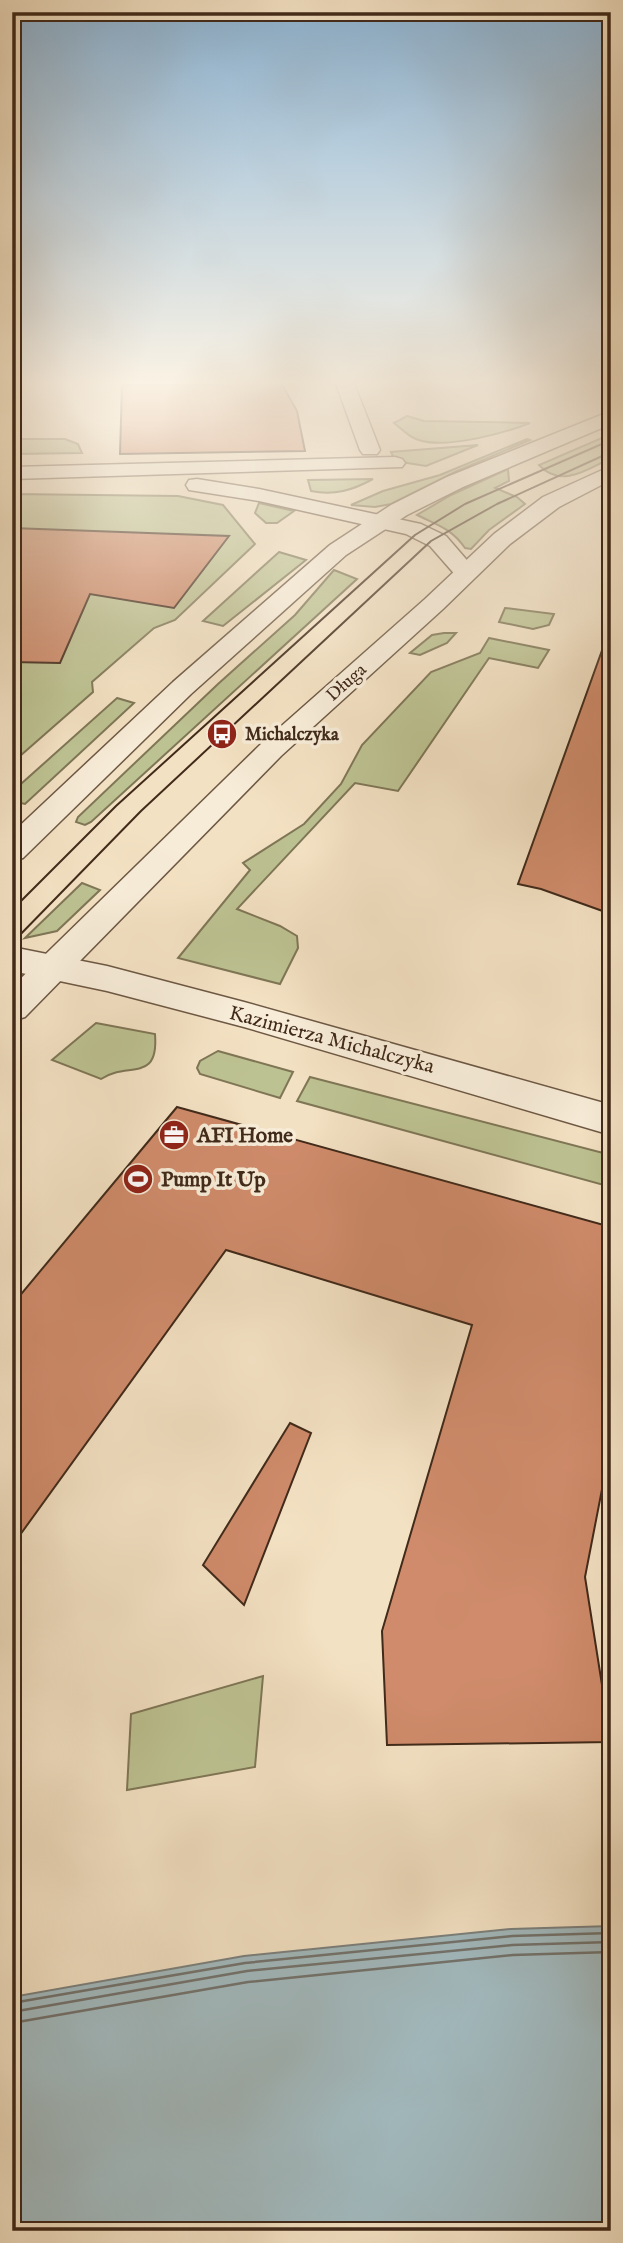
<svg xmlns="http://www.w3.org/2000/svg" width="623" height="2243" font-family="'IM FELL English',serif">
	<style>
		.green { fill: #bdc292; stroke: #7f7656; stroke-width: 2 }
		.water { fill: #a2babf; stroke: #7b807d; stroke-width: 2 }
		.lines { fill: none; stroke-linecap: round; stroke-linejoin: round }
		.shore { stroke: #72726c; stroke-width: 2.5 }
		.building { fill: #cf8b6b; stroke: #412a1a; stroke-width: 2 }
		.minor-casing { stroke: #6e5844; stroke-width: 3 }
		.tertiary-casing { stroke: #6e5844; stroke-width: 3 }
		.minor { fill: #f7ecd8; fill-rule: evenodd }
		.tertiary { fill: #f7ecd8; fill-rule: evenodd }
		.tram { stroke: #412a1a; stroke-width: 2 }
		.labels { text-anchor: middle; stroke-width: 7; stroke-linejoin: round; paint-order: stroke }
		.far-street-label { font-size: 18px; fill: #412a1a; stroke: #f7ecd8 }
		.far-poi-label { font-size: 18px; font-weight: bold; fill: #412a1a; stroke: #f7ecd8; text-anchor: start }
		.street-label { font-size: 21px; fill: #412a1a; stroke: #f7ecd8 }
		.poi-label { font-size: 21px; font-weight: bold; fill: #412a1a; stroke: #f7ecd8; text-anchor: start }
	</style>
	<rect width="100%" height="100%" fill="#f3e1c3"/>
	<filter id="stains"><feTurbulence type="fractalNoise" baseFrequency=".00286" numOctaves="4"/><feColorMatrix values="0 0 0 0 .2 0 0 0 0 .09 0 0 0 0 .02 0 0 0 .5 -.17"/></filter>
	<radialGradient id="worn" r=".72"><stop offset=".6" stop-color="#630" stop-opacity="0"/><stop offset="1" stop-color="#630" stop-opacity=".3"/></radialGradient>
	<g class="green">
		<path d="M407,416l17,5 106,2c-25,10 -81,25 -108,18 -11,-2 -19,-11 -28,-18z"/>
		<path d="M611,434v24c-23,11 -50,31 -72,7z"/>
		<polygon points="12,439 65,439 78,444 82,453 12,454"/>
		<polygon points="527,439 530,440 455,472 391,504 375,507 351,505 383,491 440,475"/>
		<polygon points="478,445 426,466 395,461 391,452"/>
		<path d="M508,469l1,12 -14,7 22,9 8,7 -36,26 -18,19 -6,-1c-14,-20 -28,-23 -48,-33l34,-20z"/>
		<path d="M373,479c-20,11 -39,17 -62,12l-3,-11z"/>
		<polygon points="12,494 178,496 223,505 255,544 175,620 154,628 92,682 93,692 12,763"/>
		<polygon points="259,503 294,511 277,523 266,523 255,513"/>
		<polygon points="279,552 306,560 223,626 203,621"/>
		<polygon points="334,570 357,579 91,822 85,825 76,822 78,817 218,684 295,615"/>
		<polygon points="505,608 554,614 549,625 533,629 499,622"/>
		<polygon points="444,633 456,633 447,643 420,655 410,653 432,635"/>
		<polygon points="489,638 549,650 538,668 489,658 398,791 355,783 237,909 280,926 297,936 298,948 280,984 178,958 250,870 243,863 304,824 341,784 362,745 431,672 480,653"/>
		<polygon points="117,698 134,703 25,804 12,801 12,792"/>
		<polygon points="82,883 100,890 57,931 25,938"/>
		<path d="M96,1023l59,11c4,50 -28,27 -54,45l-49,-19z"/>
		<polygon points="218,1051 293,1072 280,1098 200,1074 197,1068 200,1061"/>
		<polygon points="310,1077 611,1155 611,1187 297,1101"/>
		<polygon points="263,1676 255,1767 127,1790 131,1714"/>
	</g>
	<polygon class="water" points="611,1926 611,2231 12,2231 12,1997 244,1956 511,1929"/>
	<g class="lines">
		<g class="shore">
			<polyline points="12,2003 245,1963 512,1936 611,1933"/>
			<polyline points="12,2012 247,1971 512,1945 611,1942"/>
			<polyline points="12,2023 248,1982 513,1955 611,1952"/>
		</g>
	</g>
	<g class="building">
		<polygon points="223,381 280,381 297,411 305,451 120,454 122,385 223,385"/>
		<polygon points="12,528 229,536 174,608 90,594 60,663 12,662"/>
		<polygon points="605,642 611,643 611,914 541,889 518,884"/>
		<polygon points="177,1107 611,1227 611,1443 585,1577 611,1742 387,1745 382,1631 472,1325 226,1250 12,1546 12,1305"/>
		<polygon points="290,1423 311,1433 244,1605 203,1565"/>
	</g>
	<g class="lines">
		<g class="minor-casing">
			<g id="minor">
				<polygon points="335,381 353,381 380,450 377,454 363,454 360,450"/>
				<polygon points="395,457 402,459 405,463 402,467 12,479 12,467"/>
				<polygon points="197,479 259,489 421,524 446,536 478,573 474,578 458,578 430,546 406,534 259,501 189,490 186,485 189,480"/>
				<polygon points="12,947 107,966 244,1002 611,1105 611,1135 244,1027 107,991 12,971"/>
			</g>
		</g>
		<g class="tertiary-casing">
			<g id="tertiary">
				<polygon points="611,411 611,424 463,487 407,515 346,555 191,694 23,858 12,861 12,833 173,682 330,545 391,505 447,477"/>
				<polygon points="611,466 611,480 559,507 510,544 443,609 281,756 25,1017 12,1021 12,987 261,744 425,599 494,534 543,497"/>
			</g>
		</g>
		<use href="#minor" class="minor"/>
		<use href="#tertiary" class="tertiary"/>
		<g class="tram">
			<polyline points="12,910 116,806 415,535 465,504 611,440"/>
			<polyline points="12,943 141,811 431,541 497,504 611,452"/>
		</g>
	</g>
	<linearGradient id="sky" x2="0" y2="1"><stop stop-color="#8cb6d8"/><stop offset="0.55" stop-color="#faf2e4"/><stop offset="1" stop-color="#faf2e4" stop-opacity="0"/></linearGradient>
	<rect width="623" height="695" fill="url(#sky)"/>
	<defs>
		<g id="bus-disc" transform="scale(1.575)"><circle r="9.5" fill="#8f2418" stroke="#f7ecd8"/><path d="M-5-6H5V4H4V6H2V4H-2V6H-4V4H-5ZM-3.5-4V0h7V-4ZM-3.5 1.2v1.5H-2V1.2ZM2 1.2v1.5H3.5V1.2Z" fill="#fff"/></g>
		<g id="office-disc" transform="scale(1.575)"><circle r="9.5" fill="#8f2418" stroke="#f7ecd8"/><path d="M-6-3h4V-5.5h4V-3h4V5H-6ZM-1-4.5V-3h2v-1.5ZM-6 0V1H6V0Z" fill="#fff"/></g>
		<g id="stadium-disc" transform="scale(1.575)"><circle r="9.5" fill="#8f2418" stroke="#f7ecd8"/><path d="M0-5a6.5 5 0 1 0 0 10a6.5 5 0 1 0 0-10ZM-3.5-1.8h7v3.6h-7Z" fill="#fff"/></g>
	</defs>
	<g fill-rule="evenodd">
		<use href="#bus-disc" x="222" y="734"/>
		<use href="#office-disc" x="174" y="1135"/>
		<use href="#stadium-disc" x="138" y="1179"/>
	</g>
	<g class="labels">
		<g class="far-street-label">
			<text transform="translate(346 682) rotate(-42)" y="6">Długa</text>
		</g>
		<g class="far-poi-label">
			<text x="245" y="740">Michalczyka</text>
		</g>
		<g class="street-label">
			<text transform="translate(332 1039) rotate(15)" y="7">Kazimierza Michalczyka</text>
		</g>
		<g class="poi-label">
			<text x="197" y="1142">AFI Home</text>
			<text x="161" y="1186">Pump It Up</text>
		</g>
	</g>
	<rect width="623" height="2243" fill="none" stroke="#f3e1c3" stroke-width="42"/>
	<rect x="14" y="14" width="595" height="2215" fill="none" stroke="#412a1a" stroke-width="3.5"/>
	<rect x="21" y="21" width="581" height="2201" fill="none" stroke="#412a1a" stroke-width="2"/>
	<rect width="100%" height="100%" filter="url(#stains)"/>
	<rect width="100%" height="100%" fill="url(#worn)"/>
</svg>
